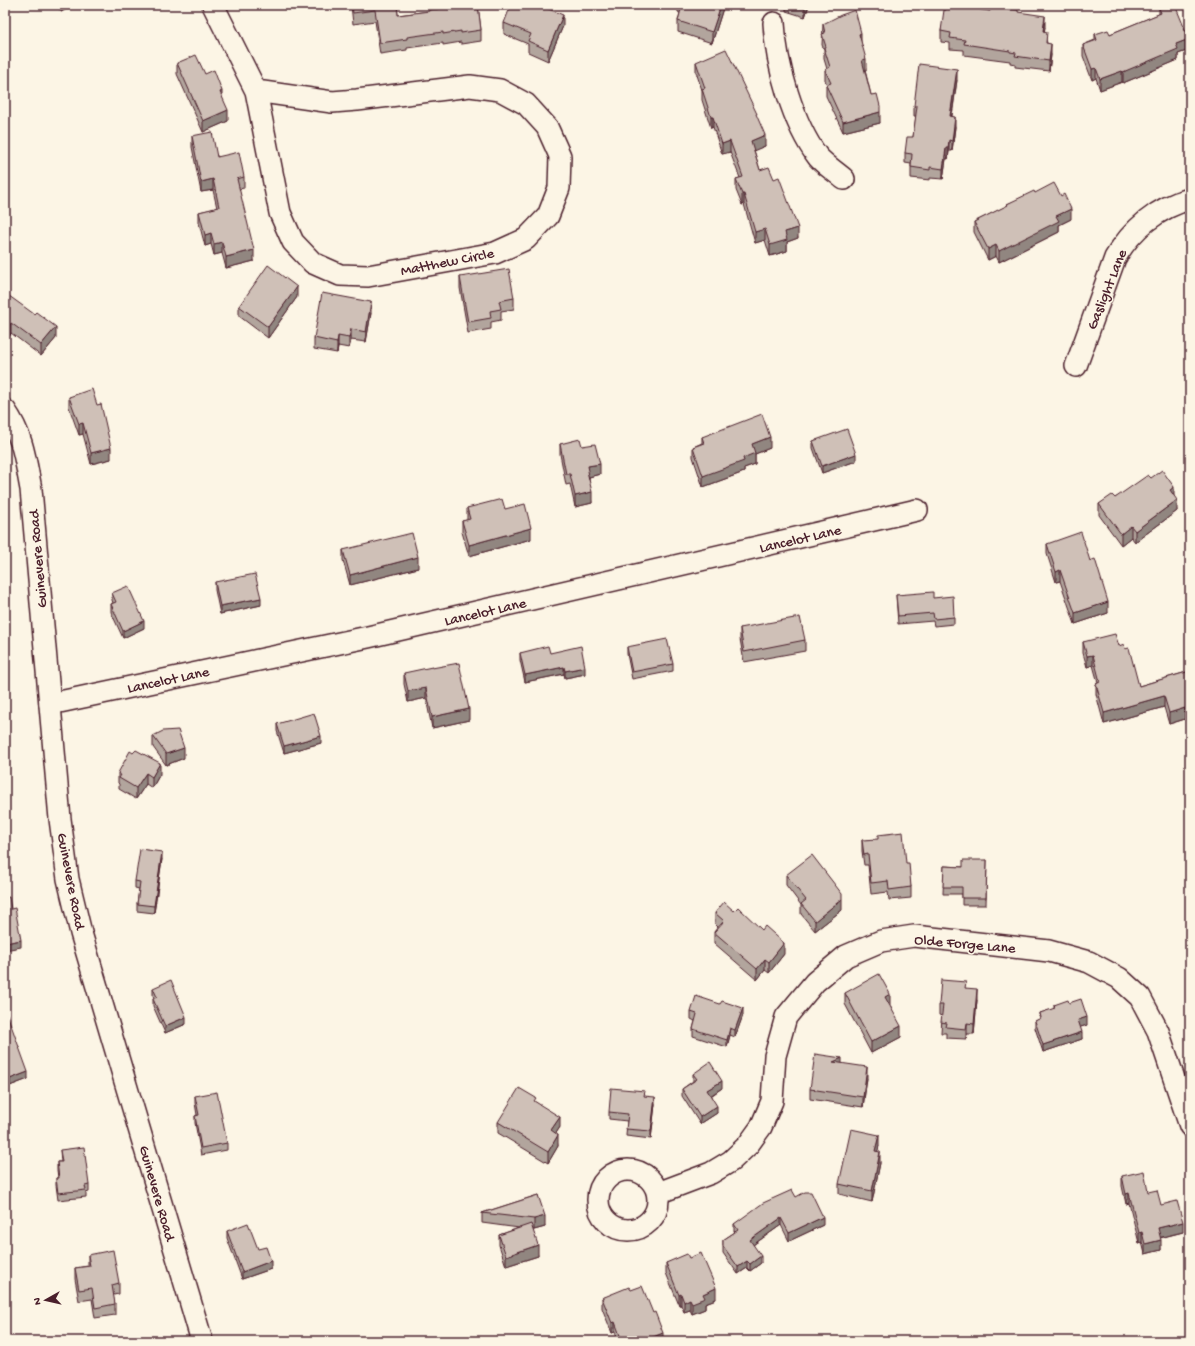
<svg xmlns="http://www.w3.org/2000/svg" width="1195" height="1346" font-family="'Gochi Hand',sans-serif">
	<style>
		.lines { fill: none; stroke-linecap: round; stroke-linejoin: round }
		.minor-casing { stroke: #4a1f2b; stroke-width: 24 }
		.minor { stroke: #fcf5e5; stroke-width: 21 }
		.wall { fill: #b2a59d; stroke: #4a1f2b }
		.shaded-wall { fill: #918680; stroke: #4a1f2b }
		.building { fill: #cfc0b7; stroke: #4a1f2b }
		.labels { text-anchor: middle; stroke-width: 3; stroke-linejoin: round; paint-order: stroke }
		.street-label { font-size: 15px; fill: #4a1f2b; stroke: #fcf5e5 }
	</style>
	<rect width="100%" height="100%" fill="#fcf5e5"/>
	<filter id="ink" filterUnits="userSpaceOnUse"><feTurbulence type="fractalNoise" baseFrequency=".025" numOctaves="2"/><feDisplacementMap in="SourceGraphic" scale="8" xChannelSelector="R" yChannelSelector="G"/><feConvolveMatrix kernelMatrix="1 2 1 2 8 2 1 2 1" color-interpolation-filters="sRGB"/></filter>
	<g filter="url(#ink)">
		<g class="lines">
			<g class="minor-casing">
				<g id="minor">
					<polyline points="213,5 256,91 280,213 293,242 313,263 340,275 368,276 495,253 526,239 548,216 559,188 560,156 547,127 526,104 500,90 470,86 357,100 332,102 256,91"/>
					<path d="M774,23c2,41 19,101 44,134 7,8 18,15 26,22"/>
					<path d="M1076,366l39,-108c16,-28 43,-51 75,-59"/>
					<path d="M5,410c18,26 20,48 26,79l29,330 8,60 13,54 121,408"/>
					<polyline points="50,704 368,637 917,510"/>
					<circle cx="628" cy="1200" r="30"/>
					<polyline points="658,1193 711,1173 731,1161 748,1145 761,1127 772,1101 775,1056 786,1017 815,982 846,956 881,941 914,936 1049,951 1089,962 1119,978 1140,997 1158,1031 1190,1126"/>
				</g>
			</g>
			<use href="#minor" class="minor"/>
		</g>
		<g class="wall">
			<polygon points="58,5 74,5 61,12"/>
			<polygon points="351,5 397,5 398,15 429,11 437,9 437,5 478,5 481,30 481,41 461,44 461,42 443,45 443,43 407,48 407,50 380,54 375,21 353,24"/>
			<polygon points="678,5 724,5 712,43 678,32 678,21 680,13 678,12"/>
			<polygon points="783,5 809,5 805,17 786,11 786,6"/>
			<polygon points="962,5 962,7 990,11 1018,12 1045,27 1044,31 1047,43 1051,55 1049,71 1015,67 1015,64 1010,63 1010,61 964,55 964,50 950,49 950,43 941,42 941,31 946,10"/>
			<polygon points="1159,8 1189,50 1178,54 1178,60 1123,83 1122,82 1100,90 1096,78 1092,80 1083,56 1083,45 1095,40 1095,34 1110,34 1159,14"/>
			<polygon points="504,23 563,26 548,61 528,52 528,44 504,34"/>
			<polygon points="823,24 861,44 866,70 865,70 871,95 880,123 843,132 826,96 826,85 827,85 825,80 825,70 827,69 824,59 824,49 822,45"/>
			<polygon points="696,62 757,117 765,146 754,150 760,170 798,238 787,242 787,251 770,256 765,240 755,243 744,204 742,205 736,190 736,179 740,178 730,152 722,154 713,127 711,128 702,100 702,90 696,72"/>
			<polygon points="177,63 205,74 222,98 228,121 203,132 177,74"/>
			<polygon points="957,80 952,116 955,127 952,151 949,151 948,159 946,159 943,179 930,178 930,180 911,178 911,164 905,163 905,153 913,137 916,116 914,116 914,106"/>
			<polygon points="192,136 244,177 244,188 239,189 254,261 226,268 222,253 214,255 211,244 205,246 199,223 199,212 217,208 213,190 201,192 192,147"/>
			<polygon points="1035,193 1071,219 1059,225 1059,232 999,262 996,256 988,260 974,232 974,222 1007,206 1007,204"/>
			<polygon points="460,277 514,298 514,309 501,311 501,320 491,322 491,329 468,333 460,288"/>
			<polygon points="5,293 56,338 41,356 11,333 9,337 5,334"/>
			<polygon points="297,297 268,338 239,316 239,306"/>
			<polygon points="371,313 366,342 351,340 349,348 338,346 337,353 314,349 314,338"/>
			<polygon points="69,397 111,459 91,464 83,434 79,435 69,407"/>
			<polygon points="702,437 770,448 755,454 755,464 744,468 744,472 703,487 693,457 693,447 702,443"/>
			<polygon points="813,441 856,461 822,473 813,448"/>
			<polygon points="560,444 582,446 600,474 589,477 589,482 592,503 575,507 570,484 566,485 560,454"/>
			<polygon points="1151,478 1174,496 1177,511 1135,542 1131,537 1121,545 1099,515 1099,504 1115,498"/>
			<polygon points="467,508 505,509 531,539 469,556 462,532 462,521 467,520"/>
			<polygon points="1047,544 1090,561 1108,613 1075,624 1060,581 1056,582 1047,554"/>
			<polygon points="343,550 418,568 350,585 343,560"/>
			<polygon points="215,582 261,605 220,614 215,590"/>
			<polygon points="112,593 144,628 123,638 111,612 111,604 113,603 112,600"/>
			<polygon points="896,595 933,598 954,617 954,624 934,626 933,621 898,624"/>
			<polygon points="740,628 805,640 805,651 744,662 740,639"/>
			<polygon points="1083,642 1119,646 1125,649 1139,686 1190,671 1190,723 1187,724 1185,719 1169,724 1164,707 1104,724 1096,694 1096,684 1098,683 1093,665 1087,667 1083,653"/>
			<polygon points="627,647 673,664 673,671 632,679 627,654"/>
			<polygon points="520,653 550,653 585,674 565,678 564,674 525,682 520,660"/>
			<polygon points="404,673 469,720 432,728 426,698 408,702 404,684"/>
			<polygon points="277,724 321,743 284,753 277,731"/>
			<polygon points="153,736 184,758 166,765 153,747"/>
			<polygon points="118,773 160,774 152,788 146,784 136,799 119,789 119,784 118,783"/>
			<polygon points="862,840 906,863 911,887 911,898 889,900 888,892 871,894 868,865 864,865 862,851"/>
			<polygon points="162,859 154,913 137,911 137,904 139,889 135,888 135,881"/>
			<polygon points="987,860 986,905 962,905 962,894 943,894 944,866 963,867"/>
			<polygon points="786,875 842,910 815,931 801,914 801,905 786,885"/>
			<polygon points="715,913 784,954 769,973 765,970 757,980 714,943 714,932 718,927 715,924"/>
			<polygon points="153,988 186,1024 165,1033 153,1006 153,999 154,999 153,995"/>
			<polygon points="966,988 977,1000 974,1034 967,1034 966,1039 946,1038 946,1033 941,1033 942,1016 939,1015 939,1005"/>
			<polygon points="845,993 890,1005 901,1037 871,1053 845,1004"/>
			<polygon points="1069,1003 1087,1025 1080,1027 1082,1039 1043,1052 1035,1028 1035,1021 1040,1019 1040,1013 1054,1009 1054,1005"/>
			<polygon points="691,1012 743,1015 735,1037 730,1035 727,1047 693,1036 693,1029 695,1021 691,1019"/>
			<polygon points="5,1014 28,1079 7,1087 5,1083"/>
			<polygon points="842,1064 867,1078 863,1107 810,1099 810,1089"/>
			<polygon points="693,1074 722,1088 711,1096 717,1113 700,1124 682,1096 682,1089 693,1081"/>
			<polygon points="195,1096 227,1143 227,1150 201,1155 195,1123 195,1116 197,1115 195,1103"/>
			<polygon points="645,1096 655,1104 651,1139 626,1136 627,1121 609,1119 609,1112"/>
			<polygon points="536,1102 560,1127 556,1133 558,1146 548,1163 498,1133 498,1122"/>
			<polygon points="879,1146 877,1152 880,1163 872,1202 839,1194 839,1184"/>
			<polygon points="60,1150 89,1185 89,1192 86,1193 86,1197 58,1200 56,1185 56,1178 58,1178 57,1170 57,1162 61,1162"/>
			<polygon points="1122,1176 1148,1192 1161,1205 1183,1232 1160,1238 1161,1250 1145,1254 1142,1242 1139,1243 1129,1203 1126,1204 1122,1186"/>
			<polygon points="538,1195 545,1227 534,1230 533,1230 538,1256 506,1266 499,1245 499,1235 519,1228 482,1223 482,1213"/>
			<polygon points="796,1197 823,1225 789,1241 781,1225 753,1245 761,1263 750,1271 747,1268 738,1274 723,1253 723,1240 735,1232 734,1231 734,1224"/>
			<polygon points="227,1231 258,1249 271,1269 242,1279 227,1238"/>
			<polygon points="88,1255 119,1283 119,1294 113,1295 115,1304 115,1315 95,1318 92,1299 79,1301 75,1279 75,1268 88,1266"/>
			<polygon points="689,1258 716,1299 705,1303 705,1309 692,1314 690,1310 684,1312 681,1305 679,1305 666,1273 666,1263"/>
			<polygon points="631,1290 653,1313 663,1341 618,1341 615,1332 612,1333 602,1308 602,1298"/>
		</g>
		<g class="shaded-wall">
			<polygon points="61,5 74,5 61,12"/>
			<polygon points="721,5 724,5 712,43 712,32"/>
			<polygon points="805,5 809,5 805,17"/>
			<polygon points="563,15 563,26 548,61 548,50"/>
			<polygon points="1045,16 1045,27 1043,42 1043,31"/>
			<polygon points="861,33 861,44 859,34"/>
			<polygon points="1189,39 1189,50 1178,54 1178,60 1123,83 1123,72 1176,44"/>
			<polygon points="1051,44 1051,55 1049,71 1049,61"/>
			<polygon points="866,59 866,70 862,71 862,60"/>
			<polygon points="1096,68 1096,78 1092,80 1092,69"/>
			<polygon points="957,69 957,80 950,127 950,116"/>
			<polygon points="1122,71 1122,82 1100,90 1100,79"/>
			<polygon points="222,91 222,101 220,92"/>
			<polygon points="228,110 228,121 203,132 203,121"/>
			<polygon points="880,112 880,123 843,132 843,122"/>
			<polygon points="711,117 713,117 713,127 711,128"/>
			<polygon points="955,117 955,127 952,151 952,141"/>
			<polygon points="765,135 765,146 751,152 751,141"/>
			<polygon points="949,140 949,151 948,159 948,148"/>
			<polygon points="730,141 730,152 722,154 722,144"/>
			<polygon points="946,148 946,159 943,179 943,169"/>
			<polygon points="213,179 213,190 201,192 201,182"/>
			<polygon points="742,194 744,194 744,204 742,205"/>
			<polygon points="1071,209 1071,219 1059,225 1059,232 999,262 999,251 1056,216"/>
			<polygon points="798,228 798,238 787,242 787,251 770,256 770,245 785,232"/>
			<polygon points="765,229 765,240 755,243 755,232"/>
			<polygon points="211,233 211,244 205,246 205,235"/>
			<polygon points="222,242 222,253 214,255 214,244"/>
			<polygon points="996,245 996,256 988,260 988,249"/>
			<polygon points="254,250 254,261 226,268 226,257"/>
			<polygon points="297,287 297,297 268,338 268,327"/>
			<polygon points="371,302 371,313 366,342 366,332"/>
			<polygon points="11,323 11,333 9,337 9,326"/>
			<polygon points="56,327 56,338 41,356 41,345"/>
			<polygon points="351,329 351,340 349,348 349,338"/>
			<polygon points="338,336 338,346 337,353 337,343"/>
			<polygon points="83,423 83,434 79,435 79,424"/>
			<polygon points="770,437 770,448 755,454 755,464 744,468 744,472 703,487 703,476 743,458 752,444"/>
			<polygon points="111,448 111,459 91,464 91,453"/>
			<polygon points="856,454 856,461 822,473 822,466"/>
			<polygon points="600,464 600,474 589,477 589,481 587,471 588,466"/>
			<polygon points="1174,487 1174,497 1170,490"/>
			<polygon points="592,492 592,503 575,507 575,496"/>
			<polygon points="1177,500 1177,511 1135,542 1135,531"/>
			<polygon points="1131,526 1131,537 1121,545 1121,534"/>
			<polygon points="531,528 531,539 469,556 469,545"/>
			<polygon points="418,557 418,568 350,585 350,575"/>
			<polygon points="1060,570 1060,581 1056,582 1056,572"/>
			<polygon points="261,598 261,605 220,614 220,606"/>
			<polygon points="1108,602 1108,613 1075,624 1075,613"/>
			<polygon points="144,621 144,628 123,638 123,631"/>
			<polygon points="1093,655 1093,665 1087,667 1087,656"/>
			<polygon points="564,667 564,674 525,682 525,675"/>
			<polygon points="585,667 585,674 565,678 565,671"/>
			<polygon points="426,688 426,698 408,702 408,691"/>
			<polygon points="1164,696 1164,707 1104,724 1104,713"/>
			<polygon points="1185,708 1185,719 1169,724 1169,713"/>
			<polygon points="469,709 469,720 432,728 432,717"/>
			<polygon points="1190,712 1190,723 1187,724 1187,713"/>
			<polygon points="321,736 321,743 284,753 284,746"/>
			<polygon points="184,748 184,758 166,765 166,754"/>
			<polygon points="160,763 160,774 152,788 152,777"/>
			<polygon points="146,773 146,784 136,799 136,788"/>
			<polygon points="162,852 162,859 154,913 154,906"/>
			<polygon points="842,899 842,910 815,931 815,921"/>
			<polygon points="21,940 21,947 5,950 5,943"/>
			<polygon points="784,943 784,954 769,973 769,962"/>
			<polygon points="765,959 765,970 757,980 757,969"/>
			<polygon points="977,989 977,1000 974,1034 974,1024"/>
			<polygon points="890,994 890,1005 885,1007 885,997"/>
			<polygon points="743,1008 743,1015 735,1037 735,1030"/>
			<polygon points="186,1017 186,1024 165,1033 165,1026"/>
			<polygon points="1087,1017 1087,1025 1078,1028 1078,1020"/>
			<polygon points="967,1023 967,1034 966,1039 966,1029"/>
			<polygon points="901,1026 901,1037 871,1053 871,1042"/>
			<polygon points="730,1028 730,1035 727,1047 727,1040"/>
			<polygon points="1082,1032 1082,1039 1043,1052 1043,1045"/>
			<polygon points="842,1058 842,1068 833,1062"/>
			<polygon points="867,1067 867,1078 863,1107 863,1097"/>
			<polygon points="28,1072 28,1079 7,1087 7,1080"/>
			<polygon points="722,1081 722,1088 707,1098 707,1090"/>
			<polygon points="655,1097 655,1104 651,1139 651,1131"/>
			<polygon points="717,1106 717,1113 700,1124 700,1117"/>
			<polygon points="560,1117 560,1127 551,1141 551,1130"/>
			<polygon points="558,1135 558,1146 548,1163 548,1152"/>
			<polygon points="879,1135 879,1146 875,1162 875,1151"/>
			<polygon points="880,1152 880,1163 872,1202 872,1191"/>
			<polygon points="1129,1193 1129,1203 1126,1204 1126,1194"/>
			<polygon points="545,1216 545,1227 534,1230 534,1219"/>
			<polygon points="823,1217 823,1225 789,1241 789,1233"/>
			<polygon points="781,1218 781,1225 750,1247 750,1240"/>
			<polygon points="1183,1222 1183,1232 1158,1238 1158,1228"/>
			<polygon points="1142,1232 1142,1242 1139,1243 1139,1233"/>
			<polygon points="1161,1240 1161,1250 1145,1254 1145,1244"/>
			<polygon points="538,1245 538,1256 506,1266 506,1256"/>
			<polygon points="761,1256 761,1263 750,1271 750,1264"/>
			<polygon points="271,1261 271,1269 242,1279 242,1272"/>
			<polygon points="747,1261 747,1268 738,1274 738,1267"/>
			<polygon points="716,1288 716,1299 705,1303 705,1309 692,1314 692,1303 703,1294"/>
			<polygon points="681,1294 681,1305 679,1305 679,1295"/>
			<polygon points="690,1299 690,1310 684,1312 684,1302"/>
			<polygon points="615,1322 615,1332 612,1333 612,1323"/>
			<polygon points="663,1333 663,1341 643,1341"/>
		</g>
		<g class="building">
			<polygon points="352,5 397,5 398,15 429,11 429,10 438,9 437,5 478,5 481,30 461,33 461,31 443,34 443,32 407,37 407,39 380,43 375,10 353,13"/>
			<polygon points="511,5 539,5 563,15 548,50 528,41 531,34 504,23"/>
			<polygon points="682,5 721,5 712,32 678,21"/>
			<polygon points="946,5 962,5 961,7 990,11 990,7 1018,10 1018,12 1045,16 1043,31 1047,32 1046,43 1051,44 1049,61 1015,56 1016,53 1010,52 1010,51 964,44 965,40 950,38 951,33 941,31 944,10 946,10"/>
			<polygon points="1167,5 1175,5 1189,39 1176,44 1178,49 1123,72 1122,71 1100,79 1096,68 1092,69 1083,45 1097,40 1095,34 1108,30 1110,34 1161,13 1159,8"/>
			<polygon points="855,10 861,33 859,34 866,59 862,60 871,95 877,94 880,106 880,112 843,122 826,85 831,83 825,70 830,67 824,48 826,47 822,34 825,33 823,24 841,15"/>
			<polygon points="726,49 757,114 756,114 765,135 751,141 760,170 769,167 774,179 779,177 798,228 785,232 787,240 770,245 765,229 755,232 744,194 742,194 736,179 743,177 730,141 722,144 713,117 711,117 702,89 705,88 696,62"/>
			<polygon points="196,55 205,74 214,70 222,91 220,92 228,110 203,121 177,63"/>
			<polygon points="919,64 957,69 950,116 955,117 952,141 949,140 948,148 946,148 943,169 930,167 930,170 911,167 912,154 905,153 907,137 913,137 917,106 914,106"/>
			<polygon points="212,132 217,157 239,152 244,177 237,179 254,250 226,257 222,242 214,244 211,233 205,235 199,212 219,207 213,179 201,182 192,136"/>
			<polygon points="1054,183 1061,196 1064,194 1071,209 1056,216 1059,221 999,251 996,245 988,249 974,222 1008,205 1007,204 1034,191 1035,193"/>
			<polygon points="268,265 297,287 268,327 239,306"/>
			<polygon points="509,269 514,298 499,301 501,309 490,311 491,318 468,322 460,277"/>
			<polygon points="5,293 34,314 36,312 56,327 41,345 11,323 9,326 5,324"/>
			<polygon points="322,293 371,302 366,332 351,329 349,338 338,336 337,343 314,338"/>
			<polygon points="92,389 97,405 101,404 111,448 91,453 83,423 79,424 69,397"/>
			<polygon points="762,414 770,437 752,444 755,453 743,458 744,461 703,476 693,447 704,443 702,437"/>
			<polygon points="847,429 856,454 822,466 813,441"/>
			<polygon points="580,439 582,446 595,444 600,464 588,466 589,471 587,471 592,492 575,496 570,474 566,474 560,444"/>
			<polygon points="1162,470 1174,487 1170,490 1177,500 1135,531 1131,526 1121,534 1099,504 1112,495 1115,498 1148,475 1151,478"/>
			<polygon points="502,499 505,509 525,504 531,528 469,545 462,521 470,519 467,508"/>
			<polygon points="1081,532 1090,561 1095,559 1108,602 1075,613 1060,570 1056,572 1047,544"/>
			<polygon points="412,533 418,557 350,575 343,550"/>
			<polygon points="255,574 261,598 220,606 215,582"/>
			<polygon points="128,586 144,621 123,631 111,604 116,602 112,593"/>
			<polygon points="933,592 933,598 953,596 954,617 934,619 933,613 898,616 896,595"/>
			<polygon points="800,617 805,640 744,652 740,628"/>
			<polygon points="1115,634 1119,646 1124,644 1125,649 1129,648 1139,686 1190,671 1190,712 1187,713 1185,708 1169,713 1164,696 1104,713 1096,684 1100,682 1093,655 1087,656 1083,642"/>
			<polygon points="667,639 673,664 632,672 627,647"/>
			<polygon points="548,646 550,653 581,646 585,667 565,671 564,667 525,675 520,653"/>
			<polygon points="459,663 469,709 432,717 426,688 408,691 404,673 432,667 432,668"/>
			<polygon points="314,713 321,736 284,746 277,724"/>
			<polygon points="178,730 184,748 166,754 153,736 163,731"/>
			<polygon points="136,750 160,763 152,777 146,773 136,788 119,778 121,775 118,773 130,751 133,753"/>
			<polygon points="903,832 906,863 909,863 911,887 889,890 888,881 871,883 868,854 864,855 862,840 878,839 878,835"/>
			<polygon points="140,849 162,852 154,906 137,904 140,882 135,881"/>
			<polygon points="812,855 842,894 842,899 815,921 801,904 806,900 786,875"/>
			<polygon points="963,860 987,860 986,898 962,898 962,887 943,887 944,866 963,867"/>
			<polygon points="9,897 11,909 15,908 21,940 5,943 5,898"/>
			<polygon points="724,902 734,911 738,907 762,930 765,926 784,943 769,962 765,959 757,969 714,932 724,921 715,913"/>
			<polygon points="879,974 890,994 885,997 901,1026 871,1042 845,993"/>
			<polygon points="171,980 186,1017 165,1026 153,999 157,997 153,988"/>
			<polygon points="941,980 966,982 965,988 977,989 974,1024 967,1023 966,1029 946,1027 947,1023 941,1022 943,1005 939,1005"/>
			<polygon points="696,996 720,1004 722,1001 743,1008 735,1030 730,1028 727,1040 693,1029 697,1014 691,1012"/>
			<polygon points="1081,999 1087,1017 1078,1020 1082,1032 1043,1045 1035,1021 1041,1018 1040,1013 1055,1008 1054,1005 1068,1000 1069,1003"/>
			<polygon points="5,1014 7,1014 28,1072 7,1080 5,1076"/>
			<polygon points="815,1054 842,1058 833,1062 867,1067 863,1097 810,1089"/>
			<polygon points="710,1062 722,1081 707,1090 717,1106 700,1117 682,1089 697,1079 693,1074"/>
			<polygon points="519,1088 536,1098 534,1101 560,1117 551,1130 558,1135 548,1152 498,1122"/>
			<polygon points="611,1088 645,1091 644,1096 655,1097 651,1131 626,1129 628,1114 609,1112"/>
			<polygon points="217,1092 227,1143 201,1148 195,1116 199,1115 195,1096"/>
			<polygon points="851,1129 879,1135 875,1151 880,1152 872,1191 839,1184"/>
			<polygon points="84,1147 89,1185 85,1186 86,1190 58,1193 56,1178 59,1178 57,1162 62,1162 60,1150"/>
			<polygon points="1144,1171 1148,1192 1157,1190 1161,1205 1177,1201 1183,1222 1158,1228 1161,1240 1145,1244 1142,1232 1139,1233 1129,1193 1126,1194 1122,1176"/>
			<polygon points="792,1190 796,1197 805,1192 811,1192 823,1217 789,1233 781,1218 750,1240 761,1256 750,1264 747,1261 738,1267 723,1246 723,1240 738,1230 734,1224 763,1203"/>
			<polygon points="538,1195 545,1216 534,1219 482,1213"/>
			<polygon points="248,1223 258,1249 266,1247 271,1261 242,1272 227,1231"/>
			<polygon points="531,1224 538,1245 506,1256 499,1235"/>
			<polygon points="113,1250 119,1283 112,1285 115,1304 95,1308 92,1288 79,1290 75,1268 90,1266 88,1255"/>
			<polygon points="701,1253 716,1288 703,1294 705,1298 692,1303 690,1299 684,1302 681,1294 679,1295 666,1263 687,1254 689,1258"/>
			<polygon points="642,1286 653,1313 655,1312 663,1333 643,1341 622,1341 615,1322 612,1323 602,1298 629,1287 631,1290"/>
		</g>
	</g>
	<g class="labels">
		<g class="street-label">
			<text transform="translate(447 261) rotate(-11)" y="5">Matthew Circle</text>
			<text transform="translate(1106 289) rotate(-68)" y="5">Gaslight Lane</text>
			<text transform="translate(800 538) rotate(-13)" y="5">Lancelot Lane</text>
			<text transform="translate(37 559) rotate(-95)" y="5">Guinevere Road</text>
			<text transform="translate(485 611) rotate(-13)" y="5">Lancelot Lane</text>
			<text transform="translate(168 679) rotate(-12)" y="5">Lancelot Lane</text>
			<text transform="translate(72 881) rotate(79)" y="5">Guinevere Road</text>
			<text transform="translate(965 943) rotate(5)" y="5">Olde Forge Lane</text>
			<text transform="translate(158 1193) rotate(74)" y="5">Guinevere Road</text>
		</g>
	</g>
	<rect width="1195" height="1346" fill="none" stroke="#fcf5e5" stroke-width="20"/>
	<rect x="10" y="10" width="1175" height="1326" fill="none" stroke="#4a1f2b" stroke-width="1.5" filter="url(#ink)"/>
	<g transform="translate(46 1300) rotate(262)" stroke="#fcf5e5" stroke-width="3" paint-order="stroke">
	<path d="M0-3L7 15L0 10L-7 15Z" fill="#4a1f2b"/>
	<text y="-6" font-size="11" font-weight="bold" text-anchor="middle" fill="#4a1f2b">N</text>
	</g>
</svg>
